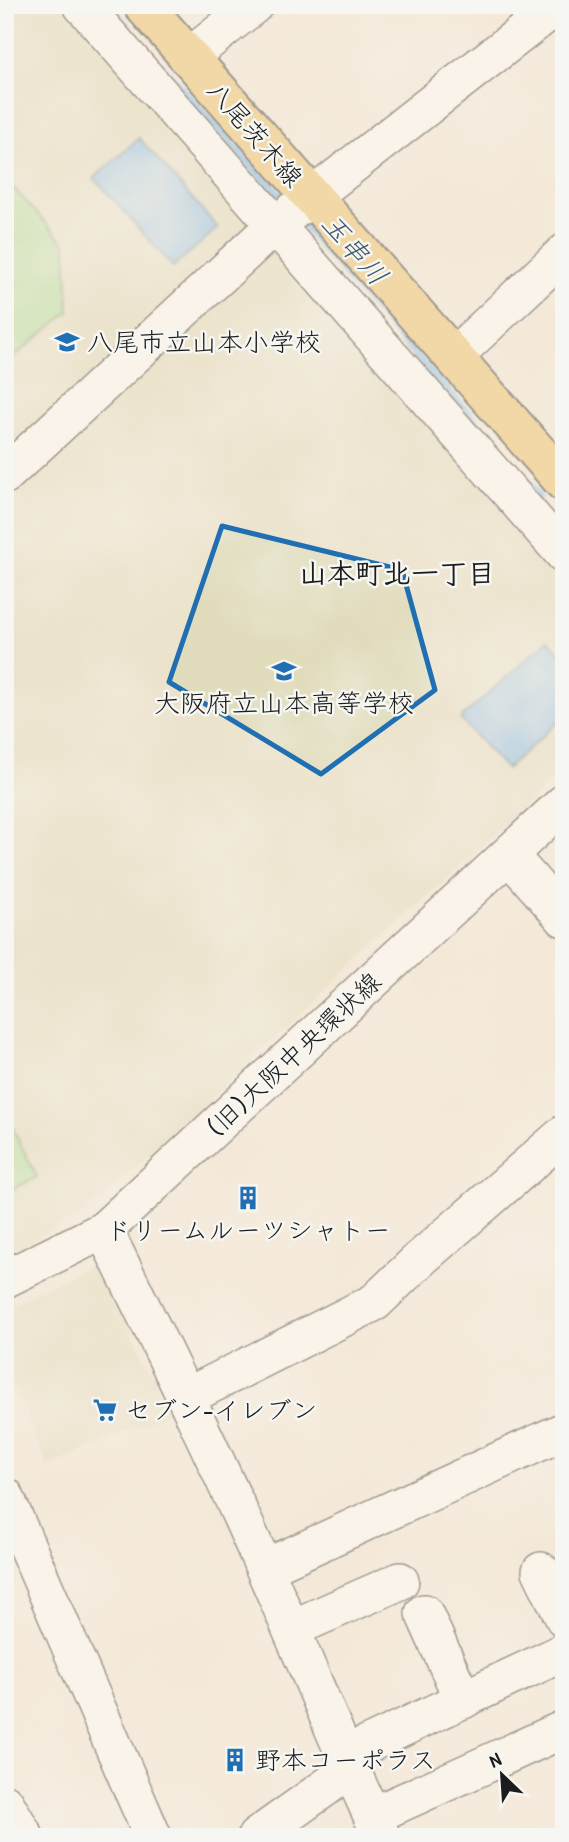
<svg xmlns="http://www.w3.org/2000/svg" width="569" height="1842" font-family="'Patrick Hand','Klee One',sans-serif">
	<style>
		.built { fill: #e1dcbb }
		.green { fill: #a3dc8e; stroke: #607c55; stroke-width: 2 }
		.water { fill: #78b8ec; stroke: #4a6a84; stroke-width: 2 }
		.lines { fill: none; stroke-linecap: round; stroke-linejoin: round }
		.stream { stroke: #78b8ec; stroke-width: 10 }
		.minor-casing { stroke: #3c3b38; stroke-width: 40 }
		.major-casing { stroke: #3c3b38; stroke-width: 42 }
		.minor { stroke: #fff; stroke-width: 37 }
		.major { stroke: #f0c369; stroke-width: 38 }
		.marked { fill: none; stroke: #1f6fb2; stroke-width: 5; stroke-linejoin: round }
		.labels { text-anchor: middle; stroke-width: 5; stroke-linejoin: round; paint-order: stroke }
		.street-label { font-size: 26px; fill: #1c1c1c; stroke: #f6f6f2 }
		.poi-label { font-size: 26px; fill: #1c1c1c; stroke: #f6f6f2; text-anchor: start }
		.water-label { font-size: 28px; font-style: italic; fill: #415a6f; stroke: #f6f6f2 }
		.neighbourhood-label { font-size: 28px; font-weight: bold; fill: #1c1c1c; stroke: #f6f6f2 }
	</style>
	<rect width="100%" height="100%" fill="#f6f6f2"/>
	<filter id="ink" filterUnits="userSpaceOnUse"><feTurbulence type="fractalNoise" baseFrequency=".0143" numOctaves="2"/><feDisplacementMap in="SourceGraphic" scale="14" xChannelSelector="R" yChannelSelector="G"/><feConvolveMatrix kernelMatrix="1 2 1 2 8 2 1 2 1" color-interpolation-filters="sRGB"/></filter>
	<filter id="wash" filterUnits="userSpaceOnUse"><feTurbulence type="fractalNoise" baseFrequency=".00686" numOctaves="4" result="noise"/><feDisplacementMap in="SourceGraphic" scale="28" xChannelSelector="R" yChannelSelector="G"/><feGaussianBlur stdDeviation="1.57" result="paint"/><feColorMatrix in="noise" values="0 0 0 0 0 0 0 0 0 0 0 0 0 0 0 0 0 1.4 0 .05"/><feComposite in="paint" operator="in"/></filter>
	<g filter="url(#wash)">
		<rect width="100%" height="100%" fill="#f4e9d9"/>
		<g class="built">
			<polygon points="5,5 64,5 248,221 250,229 5,455"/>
			<polygon points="260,251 275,251 564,572 564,770 85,1214 5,1253 5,484"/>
			<polygon points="95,1262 173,1410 48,1468 5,1366 5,1307"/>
		</g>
		<g class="green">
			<polygon points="5,179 66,245 69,312 5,364"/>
			<polygon points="5,1113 37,1177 5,1193"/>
		</g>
		<g class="water">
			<polygon points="139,138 218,228 173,267 94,178"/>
			<polygon points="548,640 564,657 564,717 506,769 460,719"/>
		</g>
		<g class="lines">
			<g class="stream">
				<polyline points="107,5 128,29"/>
				<polyline points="160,67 288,205"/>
				<polyline points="298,217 538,497"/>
			</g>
		</g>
	</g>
	<g filter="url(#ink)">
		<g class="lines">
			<g class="minor-casing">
				<g id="minor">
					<polyline points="82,5 564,554"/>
					<polyline points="188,58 254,5"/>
					<polyline points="454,356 564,253"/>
					<polyline points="5,475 274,226 558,5"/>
					<polyline points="509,855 564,918"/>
					<path d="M104,1230c55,112 111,225 161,340 40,89 75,179 117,267"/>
					<polyline points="5,1279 104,1230 564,803"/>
					<polyline points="186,1397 375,1302 420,1259 564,1134"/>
					<polyline points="5,1496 153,1837"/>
					<polyline points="265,1568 564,1431"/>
					<polyline points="541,1571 564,1618"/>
					<polyline points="424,1613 463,1700"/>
					<polyline points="291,1629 400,1581"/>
					<polyline points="345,1755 564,1652"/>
					<polyline points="5,1803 25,1837"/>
					<polyline points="372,1816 564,1729"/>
					<polyline points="256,1837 350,1770"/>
				</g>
			</g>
			<g class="major-casing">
				<polyline id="major" points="143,5 564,482"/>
			</g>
			<use href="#minor" class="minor"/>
			<use href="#major" class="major"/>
		</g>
	</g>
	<path d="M0 0H569V1842H0ZM222,526l180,44 33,120 -114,84 -152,-92z" fill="#f4e9d9" fill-opacity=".55" fill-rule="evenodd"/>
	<path class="marked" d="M222,526l180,44 33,120 -114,84 -152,-92z"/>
	<defs>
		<g id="school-bare" transform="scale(1.89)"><path d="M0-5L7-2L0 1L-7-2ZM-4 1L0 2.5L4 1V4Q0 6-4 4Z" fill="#1f6fb2" stroke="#f6f6f2" stroke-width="2.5" paint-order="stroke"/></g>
		<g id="building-bare" transform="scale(1.89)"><path d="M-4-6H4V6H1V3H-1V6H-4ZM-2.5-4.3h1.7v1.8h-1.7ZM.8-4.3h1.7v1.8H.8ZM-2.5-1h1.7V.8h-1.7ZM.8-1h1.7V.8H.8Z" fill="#1f6fb2" stroke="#f6f6f2" stroke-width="2.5" paint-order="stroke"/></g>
		<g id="supermarket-bare" transform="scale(1.89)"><path d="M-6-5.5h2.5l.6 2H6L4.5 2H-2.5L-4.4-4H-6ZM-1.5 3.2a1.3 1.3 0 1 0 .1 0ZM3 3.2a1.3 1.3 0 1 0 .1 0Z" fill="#1f6fb2" stroke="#f6f6f2" stroke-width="2.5" paint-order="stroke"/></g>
	</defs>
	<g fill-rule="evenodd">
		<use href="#school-bare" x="67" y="342"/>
		<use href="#school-bare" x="284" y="671"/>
		<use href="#building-bare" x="248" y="1198"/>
		<use href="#supermarket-bare" x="105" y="1410"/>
		<use href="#building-bare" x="235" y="1760"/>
	</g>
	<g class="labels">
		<g class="street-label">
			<text transform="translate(255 134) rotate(49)" y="9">八尾茨木線</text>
			<text transform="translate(294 1054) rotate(-43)" y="9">(旧)大阪中央環状線</text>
		</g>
		<g class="poi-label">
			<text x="87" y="351">八尾市立山本小学校</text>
			<text x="284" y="712" text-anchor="middle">大阪府立山本高等学校</text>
			<text x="248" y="1239" text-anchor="middle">ドリームルーツシャトー</text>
			<text x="125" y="1419">セブン-イレブン</text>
			<text x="255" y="1769">野本コーポラス</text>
		</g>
		<g class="water-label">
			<text transform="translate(355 249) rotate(49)" y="10">玉串川</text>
		</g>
		<g class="neighbourhood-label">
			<text x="397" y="583">山本町北一丁目</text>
		</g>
	</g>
	<rect width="569" height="1842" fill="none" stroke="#f6f6f2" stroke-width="28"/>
	<g transform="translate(502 1775) rotate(335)" stroke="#f6f6f2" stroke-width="5" paint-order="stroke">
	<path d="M0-5L12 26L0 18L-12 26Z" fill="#1c1c1c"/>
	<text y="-10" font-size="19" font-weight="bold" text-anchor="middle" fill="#1c1c1c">N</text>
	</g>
</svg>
